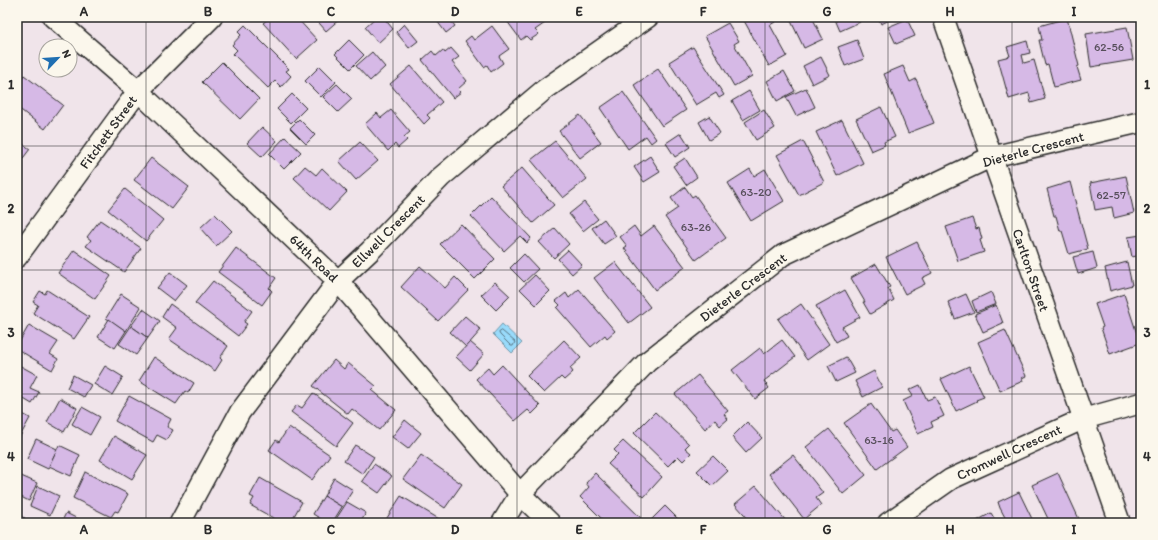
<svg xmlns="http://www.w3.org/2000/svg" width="1158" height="540" font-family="Itim,sans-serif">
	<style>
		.water { fill: #99dbfb; stroke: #6d95a8 }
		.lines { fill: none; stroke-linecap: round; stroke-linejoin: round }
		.shore { stroke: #57717e; stroke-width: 1 }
		.building { fill: #d6b9e6; stroke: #2b2b2b }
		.minor-casing { stroke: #2b2b2b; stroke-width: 23 }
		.minor { stroke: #fbf7ec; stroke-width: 20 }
		.grid { fill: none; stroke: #2b2b2b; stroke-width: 1; stroke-opacity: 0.55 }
		.labels { text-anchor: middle; stroke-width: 3; stroke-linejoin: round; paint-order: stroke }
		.number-label { font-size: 12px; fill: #564e5a }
		.street-label { font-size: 14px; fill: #2b2b2b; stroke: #fbf7ec }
		.neatline { fill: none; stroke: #2b2b2b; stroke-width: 1.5 }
		.grid-label { font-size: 13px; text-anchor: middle; font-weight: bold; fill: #2b2b2b }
	</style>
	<rect width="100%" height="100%" fill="#f0e4ea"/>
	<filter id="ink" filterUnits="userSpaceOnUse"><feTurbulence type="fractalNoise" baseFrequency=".025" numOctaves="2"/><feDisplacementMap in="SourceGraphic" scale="8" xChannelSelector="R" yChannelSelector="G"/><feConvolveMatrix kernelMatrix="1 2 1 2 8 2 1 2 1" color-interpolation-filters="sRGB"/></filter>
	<g filter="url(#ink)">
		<polygon class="water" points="502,324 522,343 512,353 493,334"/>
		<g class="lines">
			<polygon class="shore" points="502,331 515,342 513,346 511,346 500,335 499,333"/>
		</g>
		<g class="building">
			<polygon points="266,17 296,17 317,40 296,59 263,23 268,19"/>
			<polygon points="314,17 342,17 326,31"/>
			<polygon points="376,17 383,17 393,29 378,43 365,27"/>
			<polygon points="434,17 448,17 455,26 446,33"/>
			<polygon points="504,17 540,17 545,23 535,30 539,34 530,40 526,36 521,40"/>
			<polygon points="742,17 772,17 775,22 770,25 787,56 769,66"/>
			<polygon points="789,17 812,17 823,39 804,48"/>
			<polygon points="834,17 857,17 860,22 840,31"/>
			<polygon points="878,17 892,17 892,19 881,24"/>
			<polygon points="1067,18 1079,66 1077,67 1081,80 1054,87 1048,64 1045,65 1039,40 1042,40 1039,26"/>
			<polygon points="907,19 915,36 896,44 888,27"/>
			<polygon points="728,23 739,41 734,44 752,76 734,86 705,36"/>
			<polygon points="404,24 418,41 409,48 396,32"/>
			<polygon points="245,25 289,69 286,71 291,76 281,87 275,81 268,88 233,54 237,50 232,45 241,35 238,32"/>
			<polygon points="492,26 509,49 499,56 503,63 491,72 487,65 484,67 465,41 471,36 474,40"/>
			<polygon points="1127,27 1133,60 1091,67 1086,34"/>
			<polygon points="349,40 364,55 350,69 335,54"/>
			<polygon points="857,40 864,59 845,66 838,47"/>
			<polygon points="1027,41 1030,53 1022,55 1024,63 1034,60 1045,99 1031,103 1029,93 1009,99 998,59 1010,56 1007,47"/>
			<polygon points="693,47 724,95 719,98 716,93 696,105 669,62"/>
			<polygon points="451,48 459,57 452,62 467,81 458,89 461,92 453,98 422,60 432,51 436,56 443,50 445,53"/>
			<polygon points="372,52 385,67 370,81 356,66"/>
			<polygon points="821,57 830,75 812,84 803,66"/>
			<polygon points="222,62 259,99 240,119 202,82"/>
			<polygon points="320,66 336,82 321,97 305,81"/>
			<polygon points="411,66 442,102 427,115 430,118 424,124 390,84"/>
			<polygon points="903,66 910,82 916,79 934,123 908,133 884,74"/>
			<polygon points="658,69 686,110 662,126 634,85"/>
			<polygon points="784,71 795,91 777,101 767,81"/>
			<polygon points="24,75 63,105 45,129 17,107 17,78 20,80"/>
			<polygon points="337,84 352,99 338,112 323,97"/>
			<polygon points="806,88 815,107 796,116 786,97"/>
			<polygon points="749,91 760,110 743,120 732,101"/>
			<polygon points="623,92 656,139 651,143 646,136 628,149 600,108"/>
			<polygon points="292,94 306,108 291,123 277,109"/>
			<polygon points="881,107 895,137 884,142 885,145 871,151 856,119"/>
			<polygon points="391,110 410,132 404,137 407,140 398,148 395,144 388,151 365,124 377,113 381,118"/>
			<polygon points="764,110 775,128 756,140 745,122"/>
			<polygon points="580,115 601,142 580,158 559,131"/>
			<polygon points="709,116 720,133 709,140 699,122"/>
			<polygon points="299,119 315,135 306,144 290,128"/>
			<polygon points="842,120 863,163 837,176 816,132"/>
			<polygon points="262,127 277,141 262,157 247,143"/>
			<polygon points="681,133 690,147 675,157 666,143"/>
			<polygon points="285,137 301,152 284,169 269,154"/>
			<polygon points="17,140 30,149 17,166"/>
			<polygon points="555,141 587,179 563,198 531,160"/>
			<polygon points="803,141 824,182 799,195 777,155"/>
			<polygon points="360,142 378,161 356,180 339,161"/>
			<polygon points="650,156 660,172 644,182 634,167"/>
			<polygon points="151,158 189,187 172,209 134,180"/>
			<polygon points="685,158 697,177 686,185 673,166"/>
			<polygon points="305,166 316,175 322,168 347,192 329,211 294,178"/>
			<polygon points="522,168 554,205 533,223 501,186"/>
			<polygon points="750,169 754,176 765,169 784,201 751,221 728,183"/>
			<polygon points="1141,170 1141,192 1140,192 1137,171"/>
			<polygon points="1126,176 1134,213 1114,218 1112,207 1095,210 1090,183"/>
			<polygon points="1070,182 1088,249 1069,254 1062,231 1060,231 1056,216 1054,216 1047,189"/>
			<polygon points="685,187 692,197 695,195 726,238 696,260 665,217 678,208 671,198"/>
			<polygon points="125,189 163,220 146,241 108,210"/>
			<polygon points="491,196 531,238 527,243 520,236 504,251 471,216"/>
			<polygon points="584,202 598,219 583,231 569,214"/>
			<polygon points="215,214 232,231 216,246 200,228"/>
			<polygon points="972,218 976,229 979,228 982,239 980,240 984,252 958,261 946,227"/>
			<polygon points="604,219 616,236 604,244 592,228"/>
			<polygon points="100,220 141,248 124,272 86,246 91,240 87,237"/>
			<polygon points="461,224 495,259 475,279 440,244"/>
			<polygon points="634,226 641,236 654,226 685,267 655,290 624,248 627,246 620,237"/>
			<polygon points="555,228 569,244 554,258 539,242"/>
			<polygon points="1141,235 1141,255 1132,257 1128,237"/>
			<polygon points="917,242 932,273 922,278 925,284 905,294 886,257"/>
			<polygon points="236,248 276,278 269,288 272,291 262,305 218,272"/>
			<polygon points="74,250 111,276 95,299 58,273"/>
			<polygon points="568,250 582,265 572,274 558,259"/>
			<polygon points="1093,252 1097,268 1078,274 1073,257"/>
			<polygon points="524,254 538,269 524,282 510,268"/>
			<polygon points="615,262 650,307 629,323 594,278"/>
			<polygon points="1127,262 1132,285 1110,291 1105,268"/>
			<polygon points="876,264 890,287 888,288 894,300 870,314 863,302 865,302 851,278"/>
			<polygon points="420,266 445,288 455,277 468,290 438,321 401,287"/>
			<polygon points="170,272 187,285 174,301 157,288"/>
			<polygon points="535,275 550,291 536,305 520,289"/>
			<polygon points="213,281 252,311 244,322 247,324 238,336 195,303"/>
			<polygon points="495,282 510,296 496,310 481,295"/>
			<polygon points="579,289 615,331 607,338 605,335 591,347 557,308 560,305 556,301 566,293 569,298"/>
			<polygon points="47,290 89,317 74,339 33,313 38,305 33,302 40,291 45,294"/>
			<polygon points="845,290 860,317 842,327 847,336 836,342 816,306"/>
			<polygon points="991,292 996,304 976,312 972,301"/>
			<polygon points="121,294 141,307 126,331 106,318"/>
			<polygon points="966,294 974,312 955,319 948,302"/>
			<polygon points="1124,294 1140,343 1110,354 1101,328 1103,327 1095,304"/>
			<polygon points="170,304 228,346 220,358 222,360 215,371 169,339 177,328 162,317"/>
			<polygon points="801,304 829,344 807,360 778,319 787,313 787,314"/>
			<polygon points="996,305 1003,323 983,332 975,314"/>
			<polygon points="143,309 160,321 148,338 131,326"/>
			<polygon points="465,316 481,330 466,347 450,332"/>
			<polygon points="109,319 126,331 115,348 98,337"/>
			<polygon points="29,325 58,342 50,354 58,359 52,370 17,349 17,346"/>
			<polygon points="131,326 148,338 136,355 119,344"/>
			<polygon points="1005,330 1026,376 1022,378 1023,381 1000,391 978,342"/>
			<polygon points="564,340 581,358 570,368 573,372 564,380 561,377 544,393 527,376"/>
			<polygon points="782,340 795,357 764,381 769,388 755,399 732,370 760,348 764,354"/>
			<polygon points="470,342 484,354 470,370 456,357"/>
			<polygon points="154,357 194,383 188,393 185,391 176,404 139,381"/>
			<polygon points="846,357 855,373 836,382 828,366"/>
			<polygon points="334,360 344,369 348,363 376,386 372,390 396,410 379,430 352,409 348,414 313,386"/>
			<polygon points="17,364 37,375 30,388 39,392 32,404 17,395"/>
			<polygon points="502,365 540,406 532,414 528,410 515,421 476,379 488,368 493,374"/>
			<polygon points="105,366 123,377 112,395 94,384"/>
			<polygon points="969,366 984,397 976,400 977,401 956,411 941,379"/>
			<polygon points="874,371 882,387 863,397 855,381"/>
			<polygon points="73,375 91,385 84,397 67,388"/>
			<polygon points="698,375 728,411 724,414 728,419 720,426 715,420 705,429 675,394"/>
			<polygon points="920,385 927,400 935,397 944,416 931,422 933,427 918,434 903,401 913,396 909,390"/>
			<polygon points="313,393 353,423 336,446 291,412 297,405 302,408"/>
			<polygon points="129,396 171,419 167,427 173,430 167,440 157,435 153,442 115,421"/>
			<polygon points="60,398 77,408 64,432 47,422"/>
			<polygon points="871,404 891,432 895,430 907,447 877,469 844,423"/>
			<polygon points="82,407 100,417 90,435 72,424"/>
			<polygon points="17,411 30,418 17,442"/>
			<polygon points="655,412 689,444 685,448 691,453 683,461 678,456 668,466 634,433"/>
			<polygon points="405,420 421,433 408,449 392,437"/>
			<polygon points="747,422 762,438 746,453 732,437"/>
			<polygon points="289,427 330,455 312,480 269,450 276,440 279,442"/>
			<polygon points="829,429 866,475 843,494 806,447"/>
			<polygon points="114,436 147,455 132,479 100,460"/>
			<polygon points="36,439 57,449 48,469 27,459"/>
			<polygon points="623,441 662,477 644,497 608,464 618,454 614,450"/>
			<polygon points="59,445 80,455 71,476 49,466"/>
			<polygon points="355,445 374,457 363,474 344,461"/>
			<polygon points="421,455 462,484 445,508 403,479"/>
			<polygon points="793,455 823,493 816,498 821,505 804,519 769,474"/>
			<polygon points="713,456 728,471 712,486 697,471"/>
			<polygon points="374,464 392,476 379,493 362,481"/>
			<polygon points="85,472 128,494 118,512 115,511 111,517 73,498"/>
			<polygon points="595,473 646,523 606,523 580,497 589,487 586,483"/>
			<polygon points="1058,473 1079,519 1070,523 1050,523 1032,485"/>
			<polygon points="19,475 37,483 29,501 17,495 17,479"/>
			<polygon points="260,478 302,502 290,523 282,523 250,505 254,498 250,496"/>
			<polygon points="334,478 353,490 342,507 324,496"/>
			<polygon points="38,486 59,496 50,515 30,506"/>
			<polygon points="756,486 788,523 752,523 735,504"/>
			<polygon points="1019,492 1034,523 1008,523 1000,508 998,502"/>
			<polygon points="324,496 342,507 332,523 327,523 313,514"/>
			<polygon points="401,496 444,522 444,523 388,523 385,521"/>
			<polygon points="347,502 366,513 360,523 342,523 336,519"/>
			<polygon points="665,506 679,520 676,523 654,523 651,520"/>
			<polygon points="66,513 86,523 61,523"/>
			<polygon points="991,513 997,523 973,523"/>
			<polygon points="17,515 25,518 23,523 17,523"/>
		</g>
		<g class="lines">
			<g class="minor-casing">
				<g id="minor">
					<polyline points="53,17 138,91 338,281 520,494 550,523"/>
					<polyline points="943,17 1120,523"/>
					<polyline points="17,257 138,91 212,17"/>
					<polyline points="180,523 240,412 338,281 370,251 441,177 544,90 648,17"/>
					<polyline points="502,523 520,494 647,362 783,255 991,157 1141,122"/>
					<polyline points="888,523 951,479 1083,419 1141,403"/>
				</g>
			</g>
			<use href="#minor" class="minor"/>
		</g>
	</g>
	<path class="grid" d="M146,17v506M270,17v506M393,17v506M517,17v506M641,17v506M765,17v506M888,17v506M1012,17v506M17,146h1124M17,270h1124M17,394h1124"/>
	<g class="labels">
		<g class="number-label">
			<text x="1109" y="51">62-56</text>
			<text x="756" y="196">63-20</text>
			<text x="1111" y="199">62-57</text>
			<text x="696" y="231">63-26</text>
			<text x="879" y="444">63-16</text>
		</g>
		<g class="street-label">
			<text transform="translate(108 132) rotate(-54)" y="5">Fitchett Street</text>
			<text transform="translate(1033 149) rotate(-15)" y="5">Dieterle Crescent</text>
			<text transform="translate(388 231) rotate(-45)" y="5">Ellwell Crescent</text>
			<text transform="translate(314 258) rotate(44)" y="5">64th Road</text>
			<text transform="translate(1031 270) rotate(71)" y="5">Carlton Street</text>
			<text transform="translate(743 287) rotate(-37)" y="5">Dieterle Crescent</text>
			<text transform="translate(1009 452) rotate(-25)" y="5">Cromwell Crescent</text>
		</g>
	</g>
	<rect width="1158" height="540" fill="none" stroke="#fbf7ec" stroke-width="44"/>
	<g transform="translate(58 58) rotate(65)"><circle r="19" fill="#fbf7ec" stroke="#a8a59f"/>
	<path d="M0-3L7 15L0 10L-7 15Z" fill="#1f6fb2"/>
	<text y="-6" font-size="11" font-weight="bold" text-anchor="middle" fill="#2b2b2b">N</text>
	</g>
	<rect x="22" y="22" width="1114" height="496" class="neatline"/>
	<g class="grid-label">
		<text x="84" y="16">A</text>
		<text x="208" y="16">B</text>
		<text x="331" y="16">C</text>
		<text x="455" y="16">D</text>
		<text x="579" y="16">E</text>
		<text x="703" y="16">F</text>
		<text x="827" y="16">G</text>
		<text x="950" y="16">H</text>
		<text x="1074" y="16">I</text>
		<text x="11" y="89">1</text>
		<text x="1147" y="89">1</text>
		<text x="11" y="213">2</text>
		<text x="1147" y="213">2</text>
		<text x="11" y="337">3</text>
		<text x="1147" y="337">3</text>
		<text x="11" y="461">4</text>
		<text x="1147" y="461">4</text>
		<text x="84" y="534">A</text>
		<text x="208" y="534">B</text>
		<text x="331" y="534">C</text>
		<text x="455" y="534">D</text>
		<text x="579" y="534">E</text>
		<text x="703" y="534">F</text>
		<text x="827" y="534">G</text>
		<text x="950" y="534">H</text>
		<text x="1074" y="534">I</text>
	</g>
</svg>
